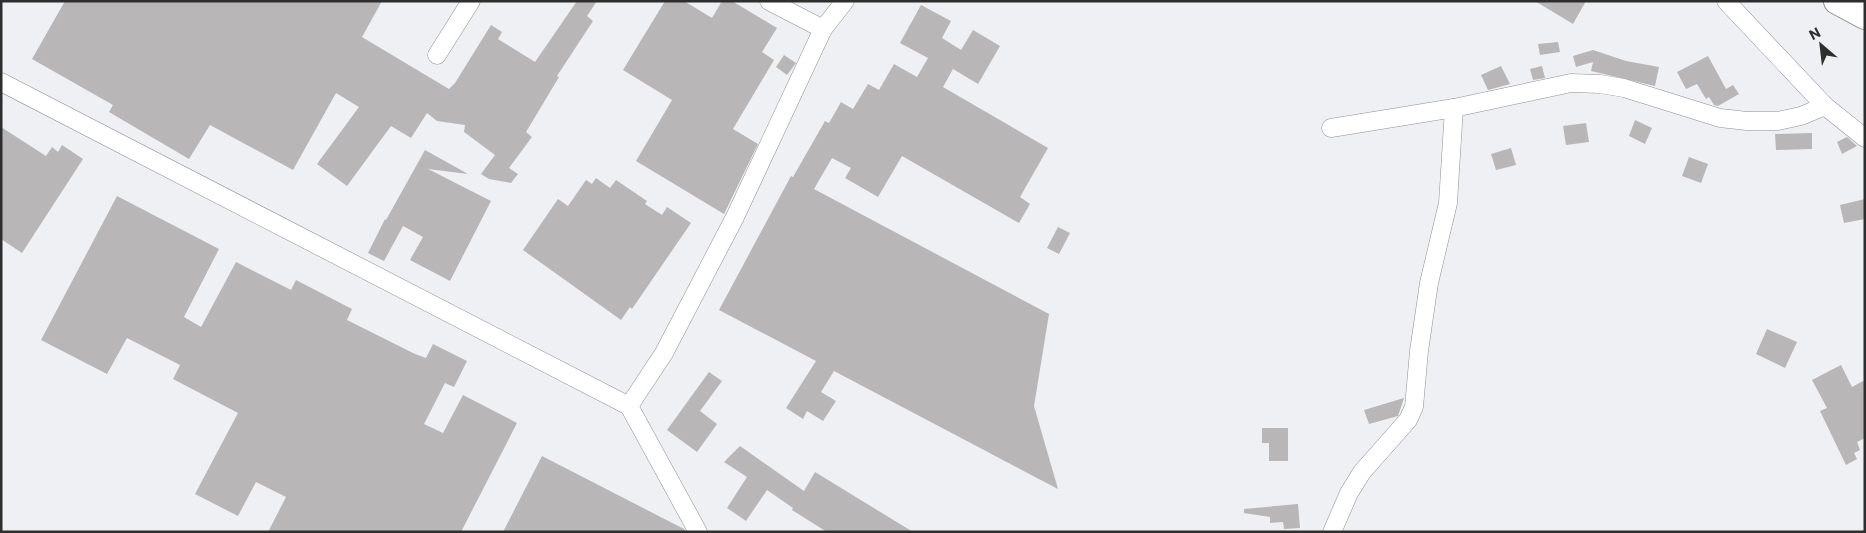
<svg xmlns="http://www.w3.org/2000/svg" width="1866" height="533" font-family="Commissioner,sans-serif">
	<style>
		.building { fill: #b9b6b7 }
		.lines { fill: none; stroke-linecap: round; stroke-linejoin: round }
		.minor-casing { stroke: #8f9093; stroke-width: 19 }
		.highway-casing { stroke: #8f9093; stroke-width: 28 }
		.minor { stroke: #fff; stroke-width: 18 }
		.highway { stroke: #fff; stroke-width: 26 }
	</style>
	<rect width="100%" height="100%" fill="#eff0f3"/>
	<g class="building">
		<polygon points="65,1 382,1 362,37 449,89 455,83 491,25 502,32 498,39 535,62 577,1 597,1 587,16 593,21 557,76 559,77 526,132 532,137 509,168 518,174 511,183 489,179 481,174 495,155 464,132 465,125 437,121 427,113 411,138 391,126 347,186 317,164 359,107 336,93 293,170 210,125 189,159 109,112 113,105 32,59"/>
		<polygon points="665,1 684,1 712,18 722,1 732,1 777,28 762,52 774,60 733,129 758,144 724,214 636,161 672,100 623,70"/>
		<polygon points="1535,1 1586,1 1573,24"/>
		<polygon points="921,5 951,21 942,38 961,50 973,30 1000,46 978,84 953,69 943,87 1048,148 1020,197 1030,204 1019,223 902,156 878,197 845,178 851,168 832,158 814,189 1049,314 1034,406 1058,489 834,371 821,392 836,401 823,421 807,411 803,419 786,408 816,361 719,310 791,176 793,177 825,121 829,123 841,102 853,109 868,84 879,90 894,64 917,77 928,58 900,43"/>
		<polygon points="1558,42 1560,52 1540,55 1538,44"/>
		<polygon points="1593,50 1626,61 1659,67 1655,86 1591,71 1593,62 1576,67 1573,56"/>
		<polygon points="784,55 796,63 787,75 776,67"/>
		<polygon points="1708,56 1726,89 1733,85 1739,94 1718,106 1714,105 1709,97 1706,99 1697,84 1686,89 1677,72"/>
		<polygon points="1501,66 1510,84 1488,90 1481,75"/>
		<polygon points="1542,66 1545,78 1533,80 1530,69"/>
		<polygon points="1635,120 1652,128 1645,144 1629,136"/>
		<polygon points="1586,123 1589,142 1566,145 1563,126"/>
		<polygon points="1,127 46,156 52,147 58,152 62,145 83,159 22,253 1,239"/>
		<polygon points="1812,133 1812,149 1776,150 1775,134"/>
		<polygon points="1847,137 1857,146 1842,154 1837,142"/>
		<polygon points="1511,148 1516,165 1496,170 1491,154"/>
		<polygon points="425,150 468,174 428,169 491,201 450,281 410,260 423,237 403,226 384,261 368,253 385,219 386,220"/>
		<polygon points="1689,157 1708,164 1701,183 1682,176"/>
		<polygon points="596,178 610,188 616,180 647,201 645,204 662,215 667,207 691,223 632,309 630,307 621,320 523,250 558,199 568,206 586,180 592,184"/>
		<polygon points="117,196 219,249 184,317 201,327 236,262 291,290 296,280 352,309 347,320 415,354 426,358 433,344 467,361 454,387 445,383 424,424 443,433 463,395 517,423 461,532 268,532 286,497 256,482 238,516 195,494 238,413 173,379 180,365 127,338 107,374 41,340"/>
		<polygon points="1865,199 1865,219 1844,223 1840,205"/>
		<polygon points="1058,227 1070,233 1059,254 1047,248"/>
		<polygon points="1767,329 1797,342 1785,368 1756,354"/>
		<polygon points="1841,365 1852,387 1865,380 1865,438 1857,442 1860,450 1854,453 1857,459 1846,465 1820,411 1827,408 1812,380"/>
		<polygon points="709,372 722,381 700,411 717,424 697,452 667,430"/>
		<polygon points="1404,398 1398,416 1369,424 1364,410"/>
		<polygon points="1262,428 1288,428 1288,461 1269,461 1269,443 1262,443"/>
		<polygon points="740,446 804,491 815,472 913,532 827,532 792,510 793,508 767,490 746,521 727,508 747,477 724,462"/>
		<polygon points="542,456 684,529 686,532 503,532"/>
		<polygon points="1298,504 1300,528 1284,529 1283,522 1270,523 1270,517 1244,513 1244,509"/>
	</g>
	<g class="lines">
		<g class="minor-casing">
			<g id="minor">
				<polyline points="769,1 823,29"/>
				<polyline points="1726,1 1825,106"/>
				<polyline points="437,55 471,1"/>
				<polyline points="1,82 629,406"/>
				<polyline points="1331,128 1454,108 1571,83 1600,84 1624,88 1720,118 1747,121 1778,121 1801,116 1825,106 1865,138"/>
				<polyline points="698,532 629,406 664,353 735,217 823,29 845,1"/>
				<polyline points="1332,532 1349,493 1362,472 1408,420 1414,407 1419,351 1429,283 1448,203 1454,108"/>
			</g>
		</g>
		<g class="highway-casing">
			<polyline id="highway" points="1837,1 1865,16"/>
		</g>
		<use href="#minor" class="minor"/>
		<use href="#highway" class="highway"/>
	</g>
	<rect width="1866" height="533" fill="none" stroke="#2e2e2f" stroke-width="5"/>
	<g transform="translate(1821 45) rotate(332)" stroke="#eff0f3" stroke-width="4" paint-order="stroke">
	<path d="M0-4L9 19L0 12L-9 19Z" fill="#2e2e2f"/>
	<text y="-8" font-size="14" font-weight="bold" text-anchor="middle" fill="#2e2e2f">N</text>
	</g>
</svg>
